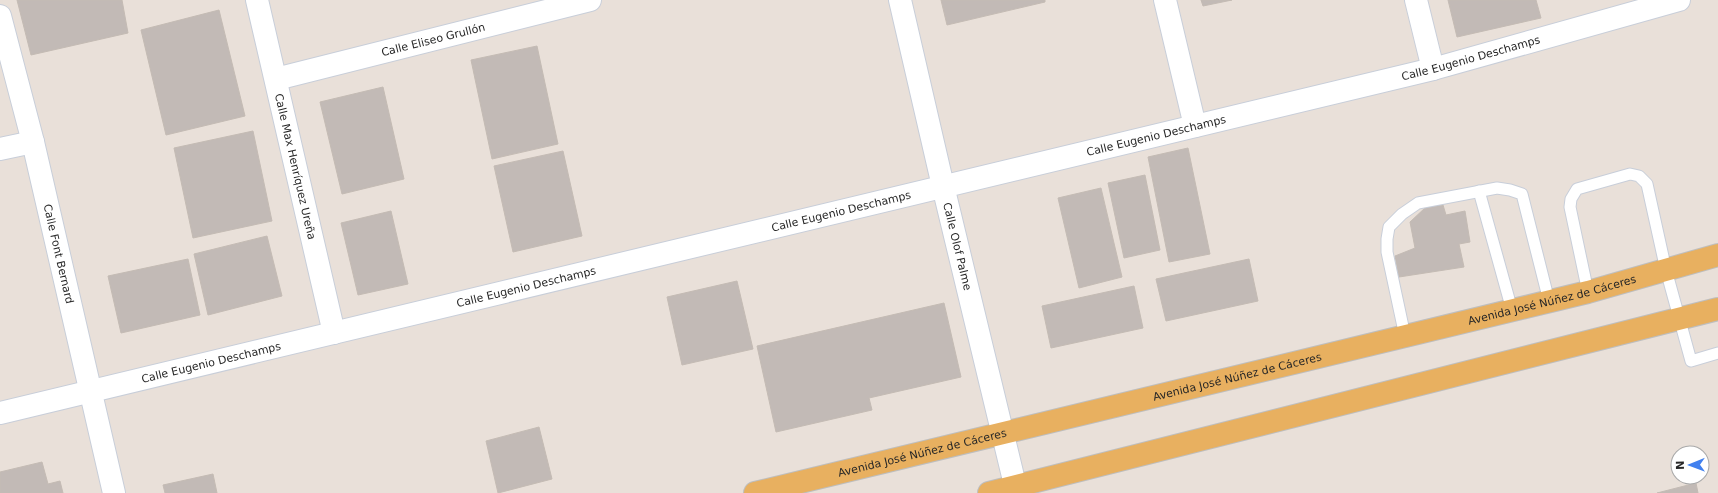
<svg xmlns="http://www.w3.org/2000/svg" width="1718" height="493" font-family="'DejaVu Sans',sans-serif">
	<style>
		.building { fill: #c2bab6; stroke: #c4bbb4 }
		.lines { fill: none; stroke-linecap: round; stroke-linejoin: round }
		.lane-casing { stroke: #c8ced9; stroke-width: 13 }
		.street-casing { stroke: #c8ced9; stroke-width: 24 }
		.secondary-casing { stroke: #c8ced9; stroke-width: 24 }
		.primary-casing { stroke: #bebebe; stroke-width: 24 }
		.lane { stroke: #fff; stroke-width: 11 }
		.street { stroke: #fff; stroke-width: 22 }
		.secondary { stroke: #fff; stroke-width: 22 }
		.primary { stroke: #e8b060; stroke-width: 22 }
		.labels { text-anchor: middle; stroke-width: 4; stroke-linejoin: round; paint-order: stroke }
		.street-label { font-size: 11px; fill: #272727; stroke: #fff }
	</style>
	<rect width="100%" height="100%" fill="#e9e0d9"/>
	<g class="building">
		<polygon points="17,0 122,0 128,33 31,55"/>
		<polygon points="941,0 1045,0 1045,2 947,25"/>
		<polygon points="1201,0 1232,0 1203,6"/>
		<polygon points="1448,0 1536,0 1541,18 1457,37"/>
		<polygon points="219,10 245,116 166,135 141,30"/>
		<polygon points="537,46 558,144 492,159 471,60"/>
		<polygon points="383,87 404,179 342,194 320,102"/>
		<polygon points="253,131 272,221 193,238 174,148"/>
		<polygon points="1188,148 1210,254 1169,262 1148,157"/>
		<polygon points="563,151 582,236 513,252 494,166"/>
		<polygon points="1145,175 1160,250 1124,258 1108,183"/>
		<polygon points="1101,188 1122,277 1079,288 1058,198"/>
		<polygon points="1443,205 1446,215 1465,211 1470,242 1459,244 1464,267 1399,277 1395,256 1415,248 1410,222 1426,207"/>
		<polygon points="391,211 408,284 358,295 341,223"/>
		<polygon points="267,236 282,296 208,315 194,254"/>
		<polygon points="188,259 200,315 121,333 108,276"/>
		<polygon points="1249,259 1258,301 1166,321 1156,279"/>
		<polygon points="737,281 753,349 682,365 667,297"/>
		<polygon points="1134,286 1143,328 1051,348 1042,306"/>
		<polygon points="944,303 961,377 869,398 872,410 776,432 757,346"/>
		<polygon points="539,427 552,479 498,493 486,441"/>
		<polygon points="42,462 48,484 60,481 63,493 0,493 0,472"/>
		<polygon points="213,474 217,493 165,493 163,485"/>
		<polygon points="1696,483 1698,493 1657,493"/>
	</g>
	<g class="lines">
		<g class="lane-casing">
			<g id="lane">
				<polyline points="1479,191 1512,310"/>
				<polyline points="1588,292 1570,207 1571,199 1577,189 1630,174 1639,176 1647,184 1666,270 1691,361 1718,353"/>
				<polyline points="1405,336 1387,252 1387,239 1389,227 1402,214 1418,203 1497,188 1510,190 1522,194 1549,301"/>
			</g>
		</g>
		<g class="street-casing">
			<g id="street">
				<path id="s1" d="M257,0l77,333"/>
				<polyline points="1165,0 1195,126"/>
				<polyline points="1416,0 1433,69"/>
				<path id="s2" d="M0,16l33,126 81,351"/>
				<path id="s3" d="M276,79l314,-79"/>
				<polyline points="0,149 33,142"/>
				<path id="s4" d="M0,413l1433,-344 246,-69"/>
			</g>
		</g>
		<g class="secondary-casing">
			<g id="secondary">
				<path id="s5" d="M900,0l43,186 74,307"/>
			</g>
		</g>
		<g class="primary-casing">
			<g id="primary">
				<path id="s6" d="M755,493l833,-201 130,-37"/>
				<polyline points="989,493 1718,309"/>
			</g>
		</g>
		<use href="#lane" class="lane"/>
		<use href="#street" class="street"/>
		<use href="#secondary" class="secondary"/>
		<use href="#primary" class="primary"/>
	</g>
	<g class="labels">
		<g class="street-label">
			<text dy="4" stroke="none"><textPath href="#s3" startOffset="162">Calle Eliseo Grullón</textPath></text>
			<text dy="4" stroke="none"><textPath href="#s4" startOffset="1513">Calle Eugenio Deschamps</textPath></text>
			<text dy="4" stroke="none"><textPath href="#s4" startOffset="1189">Calle Eugenio Deschamps</textPath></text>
			<text dy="4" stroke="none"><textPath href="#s1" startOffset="171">Calle Max Henríquez Ureña</textPath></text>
			<text dy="4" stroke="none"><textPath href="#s4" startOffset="865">Calle Eugenio Deschamps</textPath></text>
			<text dy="4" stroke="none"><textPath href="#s5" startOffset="253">Calle Olof Palme</textPath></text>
			<text dy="4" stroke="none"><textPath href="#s2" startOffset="245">Calle Font Bernard</textPath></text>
			<text dy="4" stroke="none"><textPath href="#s4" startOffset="541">Calle Eugenio Deschamps</textPath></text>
			<text dy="4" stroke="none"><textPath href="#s6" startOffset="820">Avenida José Núñez de Cáceres</textPath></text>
			<text dy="4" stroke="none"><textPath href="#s4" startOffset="217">Calle Eugenio Deschamps</textPath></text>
			<text dy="4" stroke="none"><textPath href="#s6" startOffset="496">Avenida José Núñez de Cáceres</textPath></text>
			<text dy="4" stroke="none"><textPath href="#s6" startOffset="172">Avenida José Núñez de Cáceres</textPath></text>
		</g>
	</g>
	<g transform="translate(1690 465) rotate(269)"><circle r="19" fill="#ffffff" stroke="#a9a9a9"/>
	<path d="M0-3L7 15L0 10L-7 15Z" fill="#4180ef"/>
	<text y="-6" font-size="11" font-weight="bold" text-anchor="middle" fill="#272727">N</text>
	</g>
</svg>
